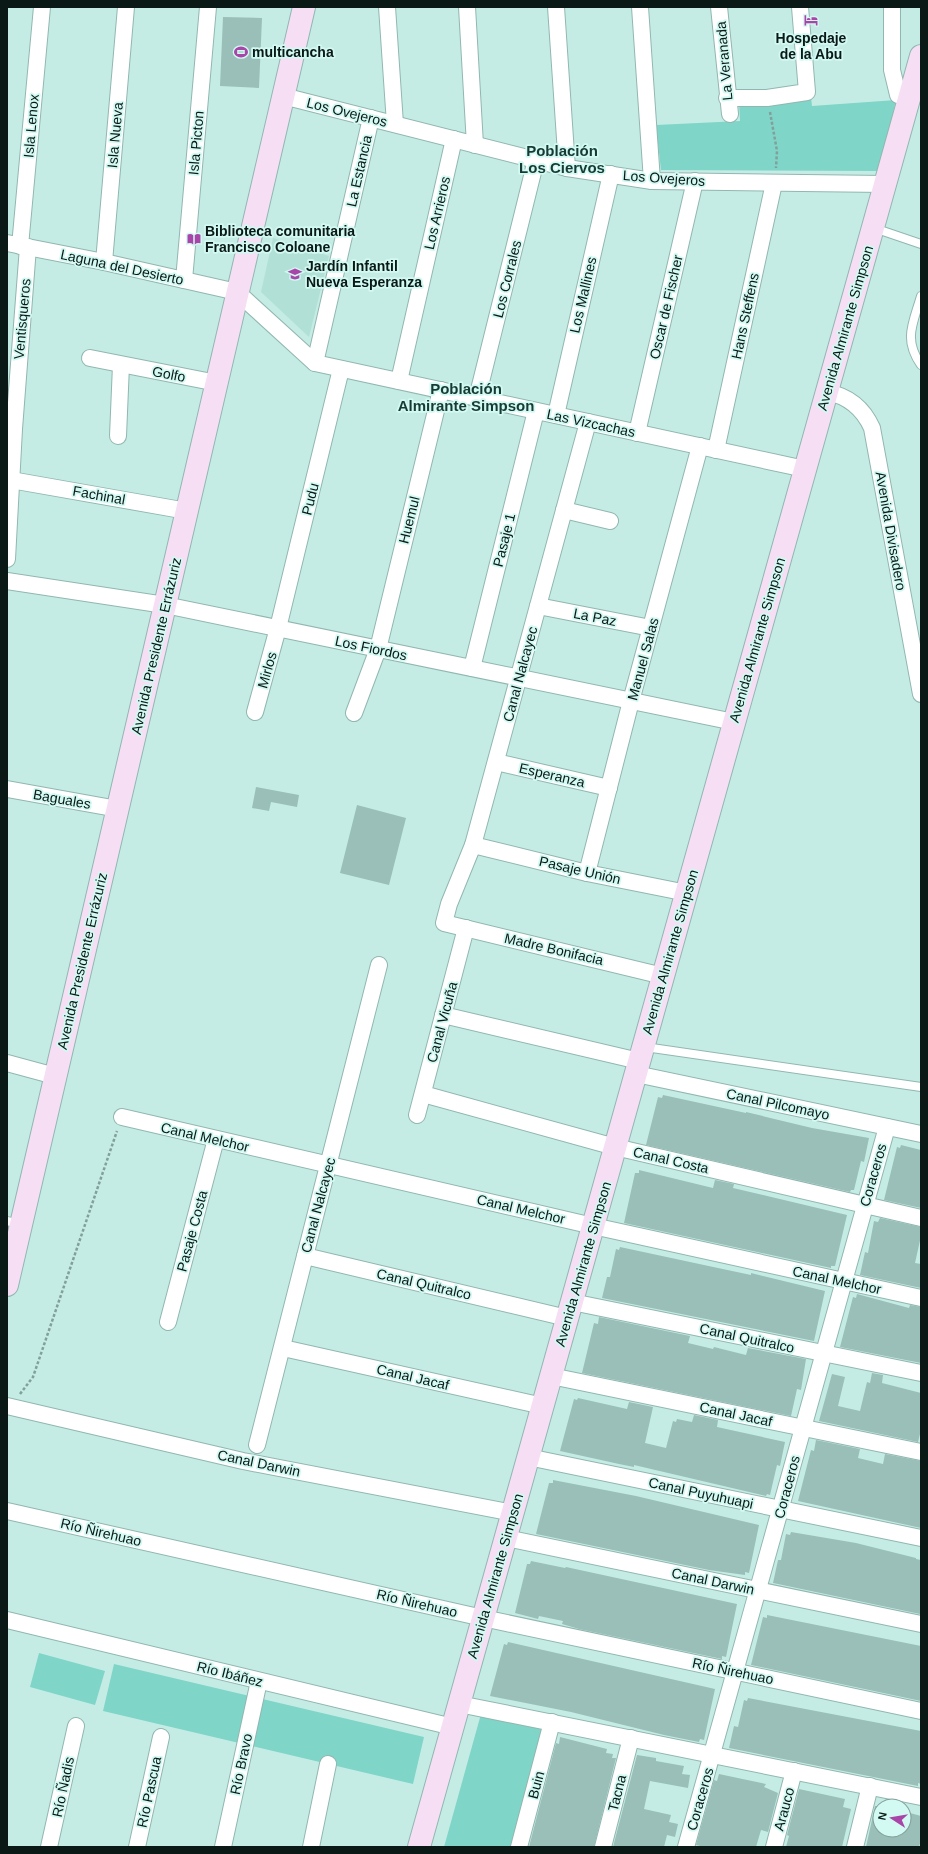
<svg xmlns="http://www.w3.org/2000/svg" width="928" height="1854" font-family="Helvetica,sans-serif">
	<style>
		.built { fill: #b1e0d7 }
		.green { fill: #7fd5c8 }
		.building { fill: #99bfb8 }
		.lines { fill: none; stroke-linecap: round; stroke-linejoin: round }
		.lane-casing { stroke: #91b7b0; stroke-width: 10 }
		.street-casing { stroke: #91b7b0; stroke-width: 18 }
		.secondary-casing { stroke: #91b7b0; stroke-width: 24 }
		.path { stroke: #82a09a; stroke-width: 2.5; stroke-dasharray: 3 2; stroke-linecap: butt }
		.lane { stroke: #fff; stroke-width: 8 }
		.street { stroke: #fff; stroke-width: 16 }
		.secondary { stroke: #f6def5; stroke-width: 22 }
		.labels { text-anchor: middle; stroke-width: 3.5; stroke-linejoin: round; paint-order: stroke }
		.poi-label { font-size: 14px; font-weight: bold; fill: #0a1816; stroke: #d2f9f2; text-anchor: start }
		.street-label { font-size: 14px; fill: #0a1816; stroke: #d2f9f2 }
		.neighbourhood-label { font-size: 15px; font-weight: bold; fill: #173a35; stroke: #d2f9f2 }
	</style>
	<rect width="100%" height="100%" fill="#c5ece4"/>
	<polygon class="built" points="273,238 329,256 309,337 261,292"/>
	<g class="green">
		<polygon points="811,97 812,106 896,100 880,171 661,170 656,125 740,121 739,103"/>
		<polygon points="39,1653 105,1671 95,1705 30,1687"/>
		<polygon points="114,1664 424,1737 413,1784 103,1711"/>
		<polygon points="481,1714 545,1728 514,1847 444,1847"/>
	</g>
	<g class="building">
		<polygon points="223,17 262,18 259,88 220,86"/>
		<polygon points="256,787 299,795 297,807 271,802 269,811 252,808"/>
		<polygon points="357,805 406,818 389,885 340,873"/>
		<polygon points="663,1095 746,1113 746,1112 812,1128 869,1138 864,1162 861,1161 854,1190 851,1190 850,1192 646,1145 658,1097 662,1098"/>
		<polygon points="901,1145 921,1150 921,1208 884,1200 897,1147 900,1148"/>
		<polygon points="639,1170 713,1188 715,1180 734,1184 733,1188 847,1215 835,1266 831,1266 831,1268 624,1223 635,1173 639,1173"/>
		<polygon points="880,1218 921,1227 921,1236 915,1263 921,1264 921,1288 860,1275 865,1252 868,1253 874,1221 878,1222"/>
		<polygon points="620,1247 718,1268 751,1275 751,1273 825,1291 814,1341 602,1298 607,1277 610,1277 616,1249 619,1250"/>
		<polygon points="857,1294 909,1308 910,1305 921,1307 921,1363 840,1347 853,1297 856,1298"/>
		<polygon points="599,1317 690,1336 688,1343 713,1349 714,1347 746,1355 748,1348 806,1359 801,1390 797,1389 791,1416 582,1373 594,1323 598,1324"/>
		<polygon points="872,1373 883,1375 882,1383 921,1393 921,1430 918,1442 819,1421 832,1374 845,1377 838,1406 860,1411 867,1382 870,1383"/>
		<polygon points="578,1398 627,1409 629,1402 653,1407 645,1443 666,1448 673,1421 676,1422 677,1419 692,1422 694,1415 718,1420 717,1427 785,1442 780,1466 777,1465 770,1495 767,1494 766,1496 634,1465 634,1467 619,1464 560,1451 574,1399 577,1400"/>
		<polygon points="816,1440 860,1449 858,1458 883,1464 885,1454 921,1461 921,1528 798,1501 811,1450 814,1451"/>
		<polygon points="553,1480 636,1496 759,1525 749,1573 745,1572 745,1575 709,1570 536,1534 549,1483 553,1483"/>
		<polygon points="791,1532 856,1543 916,1558 916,1559 921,1560 920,1614 773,1583 778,1560 781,1560 786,1534 790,1535"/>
		<polygon points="531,1561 565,1568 566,1567 737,1604 726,1657 722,1656 722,1659 579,1629 562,1624 563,1621 539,1616 538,1619 515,1613 527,1564 530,1564"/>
		<polygon points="767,1615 921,1646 921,1701 751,1665 763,1617 767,1618"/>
		<polygon points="508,1642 715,1689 704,1740 700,1739 699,1742 664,1735 571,1712 490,1696 504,1644 507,1645"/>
		<polygon points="748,1698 921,1731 921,1784 918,1783 918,1786 729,1748 734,1726 738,1727 744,1700 747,1701"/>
		<polygon points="560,1737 607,1749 606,1753 613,1754 612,1758 616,1758 594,1847 529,1847 556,1743 559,1744"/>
		<polygon points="637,1755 656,1758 656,1761 684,1766 682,1774 690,1775 688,1788 650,1781 644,1809 671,1815 669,1822 678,1824 675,1837 667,1835 664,1847 613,1847"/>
		<polygon points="719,1774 766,1784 764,1787 778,1793 768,1832 761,1830 756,1847 704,1847 696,1845 714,1780 717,1781"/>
		<polygon points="799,1789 845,1799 843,1807 851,1809 842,1847 786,1847 789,1836 787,1835"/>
		<polygon points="875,1806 880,1806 880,1830 906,1830 910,1813 921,1816 921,1840 919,1847 866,1847"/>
	</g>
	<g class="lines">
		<g class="lane-casing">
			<g id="lane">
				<polyline points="874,228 921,244"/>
				<path d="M921,296c-8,28 -18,43 0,69"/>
				<polyline points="645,1047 921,1087"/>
				<polyline points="7,1221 20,1224"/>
			</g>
		</g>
		<g class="street-casing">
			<g id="street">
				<polyline points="387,7 395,124"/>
				<polyline points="467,7 475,145"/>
				<polyline points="556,7 567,168"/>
				<polyline points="640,7 652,181"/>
				<polyline points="719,7 730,114"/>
				<polyline points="892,7 892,70 898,95 909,98"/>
				<polyline points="283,96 567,168 652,181 885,184"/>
				<polyline points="727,98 767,98 807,92 800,7"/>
				<polyline points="7,243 104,262 237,292 315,363 805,469"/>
				<polyline points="20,246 42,7"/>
				<polyline points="104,262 126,7"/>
				<polyline points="184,280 208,7"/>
				<polyline points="90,358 217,383"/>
				<polyline points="315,363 371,118"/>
				<polyline points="399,381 454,139"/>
				<path d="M827,392c21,4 36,16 45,36l49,266"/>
				<polyline points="477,398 536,160"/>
				<polyline points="556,415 611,174"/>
				<polyline points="588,422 473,845 449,904 444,923 663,976"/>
				<polyline points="637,433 695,181"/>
				<polyline points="118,436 121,365"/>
				<polyline points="716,450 774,183"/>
				<polyline points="11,480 187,511"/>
				<polyline points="564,510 610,521"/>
				<polyline points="7,559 14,429 28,247"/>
				<polyline points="7,581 165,605 734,722"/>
				<polyline points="538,606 651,628"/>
				<polyline points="472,668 536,411"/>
				<polyline points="255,712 278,628 341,369"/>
				<polyline points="354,713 378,649 441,390"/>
				<polyline points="496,762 609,788"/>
				<polyline points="7,789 118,809"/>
				<polyline points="473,845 587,873 687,893"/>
				<polyline points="587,873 631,701 700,446"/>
				<polyline points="443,1015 639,1061"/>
				<polyline points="7,1063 55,1076"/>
				<polyline points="636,1074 921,1134"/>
				<polyline points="423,1094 615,1147 921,1218"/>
				<polyline points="417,1115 466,928"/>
				<polyline points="122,1117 593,1226 921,1298"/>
				<polyline points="305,1256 567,1318"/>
				<polyline points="572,1302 921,1373"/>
				<polyline points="168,1322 216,1139"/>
				<polyline points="283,1348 543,1406"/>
				<polyline points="551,1376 921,1452"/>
				<polyline points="7,1406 243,1461 513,1513"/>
				<polyline points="257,1445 379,965"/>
				<polyline points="528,1457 921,1538"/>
				<polyline points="7,1511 483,1618 921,1711"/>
				<polyline points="506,1538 921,1624"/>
				<polyline points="7,1620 453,1727"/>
				<polyline points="459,1704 921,1797"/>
				<polyline points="49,1847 76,1726"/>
				<polyline points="137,1847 161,1737"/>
				<polyline points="223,1847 259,1681"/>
				<polyline points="311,1847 328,1764"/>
				<polyline points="519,1847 552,1722"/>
				<polyline points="603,1847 631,1738"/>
				<polyline points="686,1847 887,1127"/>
				<polyline points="774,1847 794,1771"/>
				<polyline points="855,1847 870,1786"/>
			</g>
		</g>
		<g class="secondary-casing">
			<g id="secondary">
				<polyline points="7,1285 304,7"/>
				<polyline points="419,1847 921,56"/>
			</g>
		</g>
		<g class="path">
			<polyline points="770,112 777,151 776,168"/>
			<polyline points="20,1394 33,1377 117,1131"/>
		</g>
		<use href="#lane" class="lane"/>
		<use href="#street" class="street"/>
		<use href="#secondary" class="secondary"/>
	</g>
	<defs>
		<g id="hotel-bare" transform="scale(1.08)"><path d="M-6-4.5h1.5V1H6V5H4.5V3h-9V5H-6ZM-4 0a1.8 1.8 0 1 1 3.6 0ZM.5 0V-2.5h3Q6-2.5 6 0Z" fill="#a944a9" stroke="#d2f9f2" stroke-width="2.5" paint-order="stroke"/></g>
		<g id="stadium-bare" transform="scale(1.08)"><path d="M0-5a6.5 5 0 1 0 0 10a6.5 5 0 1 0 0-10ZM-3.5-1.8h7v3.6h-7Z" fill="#a944a9" stroke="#d2f9f2" stroke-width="2.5" paint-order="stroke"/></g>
		<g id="library-bare" transform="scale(1.08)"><path d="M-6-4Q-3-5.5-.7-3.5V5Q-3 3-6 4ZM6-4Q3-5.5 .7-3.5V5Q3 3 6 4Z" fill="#a944a9" stroke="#d2f9f2" stroke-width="2.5" paint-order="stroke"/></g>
		<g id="school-bare" transform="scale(1.08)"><path d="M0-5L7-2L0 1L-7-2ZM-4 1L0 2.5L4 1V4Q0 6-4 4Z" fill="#a944a9" stroke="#d2f9f2" stroke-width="2.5" paint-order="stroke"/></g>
	</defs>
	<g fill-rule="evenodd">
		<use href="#hotel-bare" x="811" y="20"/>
		<use href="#stadium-bare" x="241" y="52"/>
		<use href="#library-bare" x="194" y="239"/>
		<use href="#school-bare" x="295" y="274"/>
	</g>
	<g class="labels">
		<g class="poi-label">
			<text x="811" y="43" text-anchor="middle">Hospedaje<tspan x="811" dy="16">de la Abu</tspan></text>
			<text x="252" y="57">multicancha</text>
			<text x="205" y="236">Biblioteca comunitaria<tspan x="205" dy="16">Francisco Coloane</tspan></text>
			<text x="306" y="271">Jardín Infantil<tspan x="306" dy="16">Nueva Esperanza</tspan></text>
		</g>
		<g class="street-label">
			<text transform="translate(724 61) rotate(-95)" y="5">La Veranada</text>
			<text transform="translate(347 112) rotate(14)" y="5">Los Ovejeros</text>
			<text transform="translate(31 126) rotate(-85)" y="5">Isla Lenox</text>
			<text transform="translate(115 135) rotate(-85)" y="5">Isla Nueva</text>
			<text transform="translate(196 143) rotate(-85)" y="5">Isla Picton</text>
			<text transform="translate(359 171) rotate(-77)" y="5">La Estancia</text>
			<text transform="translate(664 178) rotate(4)" y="5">Los Ovejeros</text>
			<text transform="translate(437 213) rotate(-77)" y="5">Los Arrieros</text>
			<text transform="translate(122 267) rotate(12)" y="5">Laguna del Desierto</text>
			<text transform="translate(507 279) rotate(-76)" y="5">Los Corrales</text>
			<text transform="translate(583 295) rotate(-77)" y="5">Los Mallines</text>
			<text transform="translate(666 307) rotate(-77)" y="5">Oscar de Fischer</text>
			<text transform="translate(745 316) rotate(-78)" y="5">Hans Steffens</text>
			<text transform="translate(22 319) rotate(-85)" y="5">Ventisqueros</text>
			<text transform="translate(845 328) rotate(-74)" y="5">Avenida Almirante Simpson</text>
			<text transform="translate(169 374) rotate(11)" y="5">Golfo</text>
			<text transform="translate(591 423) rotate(12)" y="5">Las Vizcachas</text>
			<text transform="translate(99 495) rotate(10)" y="5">Fachinal</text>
			<text transform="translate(310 499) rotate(-76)" y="5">Pudu</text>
			<text transform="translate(409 520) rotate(-76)" y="5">Huemul</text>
			<text transform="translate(891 531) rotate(80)" y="5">Avenida Divisadero</text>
			<text transform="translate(504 540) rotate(-76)" y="5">Pasaje 1</text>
			<text transform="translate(595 617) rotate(11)" y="5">La Paz</text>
			<text transform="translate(757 640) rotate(-74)" y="5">Avenida Almirante Simpson</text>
			<text transform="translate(156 646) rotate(-77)" y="5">Avenida Presidente Errázuriz</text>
			<text transform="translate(371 648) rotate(12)" y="5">Los Fiordos</text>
			<text transform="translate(643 659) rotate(-75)" y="5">Manuel Salas</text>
			<text transform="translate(267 670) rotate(-74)" y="5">Mirlos</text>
			<text transform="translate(520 674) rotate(-75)" y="5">Canal Nalcayec</text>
			<text transform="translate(552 775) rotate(13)" y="5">Esperanza</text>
			<text transform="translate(62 799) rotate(10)" y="5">Baguales</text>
			<text transform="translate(580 870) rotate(13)" y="5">Pasaje Unión</text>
			<text transform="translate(554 949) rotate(13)" y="5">Madre Bonifacia</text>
			<text transform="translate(670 952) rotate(-74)" y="5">Avenida Almirante Simpson</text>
			<text transform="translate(82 961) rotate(-77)" y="5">Avenida Presidente Errázuriz</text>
			<text transform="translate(442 1022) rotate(-75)" y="5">Canal Vicuña</text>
			<text transform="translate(778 1104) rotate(12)" y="5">Canal Pilcomayo</text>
			<text transform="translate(205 1137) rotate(13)" y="5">Canal Melchor</text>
			<text transform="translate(671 1160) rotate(13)" y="5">Canal Costa</text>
			<text transform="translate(873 1175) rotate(-74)" y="5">Coraceros</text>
			<text transform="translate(318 1205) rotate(-75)" y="5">Canal Nalcayec</text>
			<text transform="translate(521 1209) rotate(13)" y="5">Canal Melchor</text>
			<text transform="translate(192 1231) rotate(-75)" y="5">Pasaje Costa</text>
			<text transform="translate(583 1264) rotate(-74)" y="5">Avenida Almirante Simpson</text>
			<text transform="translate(837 1280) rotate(12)" y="5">Canal Melchor</text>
			<text transform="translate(424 1284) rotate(13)" y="5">Canal Quitralco</text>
			<text transform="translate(747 1338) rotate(12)" y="5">Canal Quitralco</text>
			<text transform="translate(413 1377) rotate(13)" y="5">Canal Jacaf</text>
			<text transform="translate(736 1414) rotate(12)" y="5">Canal Jacaf</text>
			<text transform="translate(259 1463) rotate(12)" y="5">Canal Darwin</text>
			<text transform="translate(787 1487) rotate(-75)" y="5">Coraceros</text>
			<text transform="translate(701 1493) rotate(12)" y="5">Canal Puyuhuapi</text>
			<text transform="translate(101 1532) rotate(13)" y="5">Río Ñirehuao</text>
			<text transform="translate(495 1576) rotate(-74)" y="5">Avenida Almirante Simpson</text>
			<text transform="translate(713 1581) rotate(12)" y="5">Canal Darwin</text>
			<text transform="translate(417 1603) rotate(13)" y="5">Río Ñirehuao</text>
			<text transform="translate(733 1671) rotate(12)" y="5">Río Ñirehuao</text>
			<text transform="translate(230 1674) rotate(14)" y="5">Río Ibáñez</text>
			<text transform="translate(241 1764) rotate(-78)" y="5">Río Bravo</text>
			<text transform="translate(536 1785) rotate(-75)" y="5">Buin</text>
			<text transform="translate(63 1787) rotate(-78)" y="5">Río Ñadis</text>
			<text transform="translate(149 1792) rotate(-78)" y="5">Río Pascua</text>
			<text transform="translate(617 1793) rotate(-76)" y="5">Tacna</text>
			<text transform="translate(700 1799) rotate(-74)" y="5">Coraceros</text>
			<text transform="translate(784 1809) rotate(-75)" y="5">Arauco</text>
		</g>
		<g class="neighbourhood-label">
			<text x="562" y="156">Población<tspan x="562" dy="17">Los Ciervos</tspan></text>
			<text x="466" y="394">Población<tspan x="466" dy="17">Almirante Simpson</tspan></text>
		</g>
	</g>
	<rect width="928" height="1854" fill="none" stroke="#0a1816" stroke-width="16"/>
	<g transform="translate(892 1818) rotate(282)"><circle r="19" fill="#d2f9f2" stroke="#829f9a"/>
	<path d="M0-3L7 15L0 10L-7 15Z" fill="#a944a9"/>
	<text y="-6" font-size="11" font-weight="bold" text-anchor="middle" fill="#0a1816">N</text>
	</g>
</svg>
